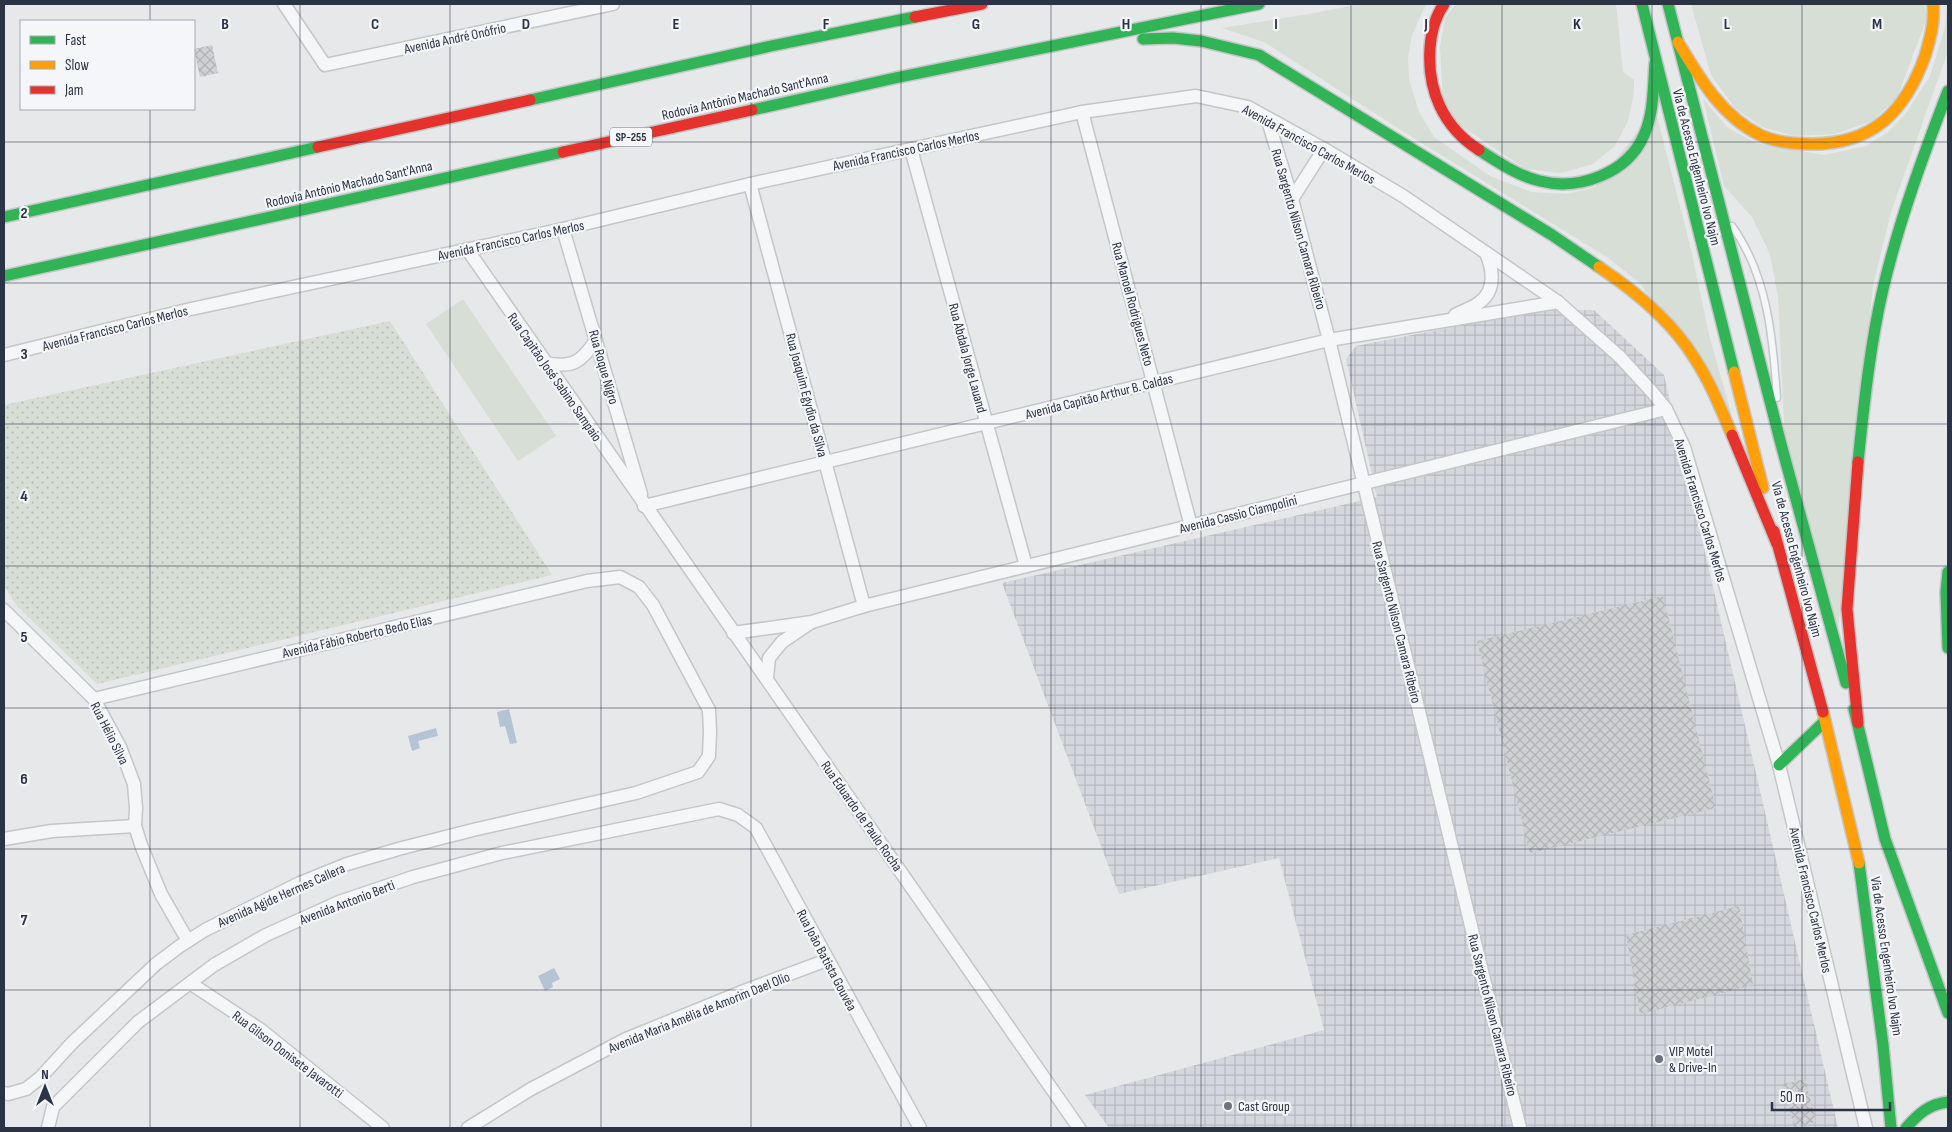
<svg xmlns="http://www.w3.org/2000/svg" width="1952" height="1132" font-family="'Sofia Sans Condensed',sans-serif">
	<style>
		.industrial { fill: url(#industrial-grid) }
		.grass { fill: #d6ded6 }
		.park { fill: url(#park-dots) }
		.water { fill: #b4c4d5 }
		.building { fill: url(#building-cross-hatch) }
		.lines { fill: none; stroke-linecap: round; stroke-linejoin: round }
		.lane-casing { stroke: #c4c6c8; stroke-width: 9 }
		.street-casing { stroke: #c4c6c8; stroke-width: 15 }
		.fast-casing { stroke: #c4c6c8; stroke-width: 14 }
		.slow-casing { stroke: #c4c6c8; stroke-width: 14 }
		.jam-casing { stroke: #c4c6c8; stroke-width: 14 }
		.lane { stroke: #f5f6f7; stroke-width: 6 }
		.street { stroke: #f5f6f7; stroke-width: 12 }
		.fast { stroke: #30b455; stroke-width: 11 }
		.slow { stroke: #ff9f0a; stroke-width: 11 }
		.jam { stroke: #e5322d; stroke-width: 11 }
		.grid { fill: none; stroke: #2b3445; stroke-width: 1; stroke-opacity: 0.55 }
		.poi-dot { fill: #6c737f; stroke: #f4f6f9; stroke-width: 2 }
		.labels { text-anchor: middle; stroke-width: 4.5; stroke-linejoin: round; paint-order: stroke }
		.shield { fill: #f4f6f9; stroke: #676e7b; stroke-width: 1 }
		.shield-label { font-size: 12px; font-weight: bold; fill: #2b3445 }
		.street-label { font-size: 14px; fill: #2b3445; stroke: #f4f6f9 }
		.poi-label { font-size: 14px; fill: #2b3445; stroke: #f4f6f9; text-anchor: start }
		.grid-label { font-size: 16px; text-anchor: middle; font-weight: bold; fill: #2b3445; stroke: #f4f6f9; stroke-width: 4.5; stroke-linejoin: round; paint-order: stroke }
	</style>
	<defs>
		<pattern id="industrial-grid" width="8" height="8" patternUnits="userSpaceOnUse" patternTransform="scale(1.25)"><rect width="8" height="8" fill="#d4d7dd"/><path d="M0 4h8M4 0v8" fill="none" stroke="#b6b9bf"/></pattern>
		<pattern id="park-dots" width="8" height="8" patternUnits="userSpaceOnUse" patternTransform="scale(1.25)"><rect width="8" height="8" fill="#d6ded6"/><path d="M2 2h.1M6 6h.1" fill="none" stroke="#b8bfb9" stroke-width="1.8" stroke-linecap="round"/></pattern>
		<pattern id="building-cross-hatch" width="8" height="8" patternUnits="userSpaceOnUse" patternTransform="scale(1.25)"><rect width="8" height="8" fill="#ced0d3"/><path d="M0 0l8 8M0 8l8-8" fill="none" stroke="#b1b3b6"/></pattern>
	</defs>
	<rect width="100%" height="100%" fill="#e6e8ea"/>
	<polygon class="industrial" points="1539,310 1594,310 1664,375 1838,1128 1109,1128 1085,1095 1324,1030 1279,858 1119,894 1002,583 1377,497 1346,359 1356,346"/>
	<g class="grass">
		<polygon points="1360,4 1426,4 1412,35 1408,58 1409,79 1419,112 1434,137 1490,176 1531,192 1568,194 1595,187 1655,109 1691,249 1709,335 1738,437 1640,283 1607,257 1407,134 1264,42 1222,28 1315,13"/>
		<polygon points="1456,4 1616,4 1623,72 1634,80 1634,93 1628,121 1615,146 1593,164 1561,173 1526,169 1455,122 1443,100 1440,47 1445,18"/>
		<polygon points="1691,4 1924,4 1927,18 1897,98 1872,121 1835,134 1794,136 1762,127 1735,108 1711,75"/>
		<polygon points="1947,4 1948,51 1891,212 1873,286 1835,659 1785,444 1778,296 1770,254 1752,217 1724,186 1703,99 1728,128 1756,143 1824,155 1866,146 1888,132 1907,112 1930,76 1945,28"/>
		<polygon points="463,299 556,436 518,461 426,324"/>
	</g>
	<polygon class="park" points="390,321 552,575 97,684 16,605 4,586 4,405"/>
	<g class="water">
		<polygon points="509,709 517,743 510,744 505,726 500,727 497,712"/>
		<polygon points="436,728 438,736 418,741 420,748 412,751 408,736"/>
		<polygon points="554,968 560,979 552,983 553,987 545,991 538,976"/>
	</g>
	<g class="building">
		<polygon points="212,45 218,73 200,77 194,49"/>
		<polygon points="1663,596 1716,808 1530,853 1477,641"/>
		<polygon points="1739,906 1753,985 1640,1014 1626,935"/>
		<polygon points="1805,1079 1816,1122 1794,1127 1783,1084"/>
	</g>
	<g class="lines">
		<g class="lane-casing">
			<path id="lane" d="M1732,226c36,50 41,113 45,172"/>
		</g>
		<g class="street-casing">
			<g id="street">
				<polyline points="284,4 325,65 613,4"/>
				<polyline points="1082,112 1191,526"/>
				<polyline points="1267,118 1292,199 1329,340 1520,1128"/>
				<polyline points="911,149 1026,566"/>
				<polyline points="750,184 864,606"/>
				<polyline points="1292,199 1324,149"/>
				<polyline points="563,229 641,494"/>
				<polyline points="467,249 1079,1128"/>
				<path d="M1455,315c8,-4 19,-8 25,-13 16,-12 13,-33 6,-49"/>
				<polyline points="4,355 191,309 563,229 750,184 1082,112 1196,96 1248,107 1324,149 1403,196 1558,302 1620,357 1653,393 1666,409 1684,447 1779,765 1866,1128"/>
				<path d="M545,363c27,5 36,0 51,-23"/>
				<polyline points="644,506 1329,340 1558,302"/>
				<polyline points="4,610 94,699 120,747 134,784 136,808 135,826 141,845 161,894 188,941"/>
				<polyline points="733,633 812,622 864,606 1666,409"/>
				<polyline points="767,678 769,658 782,642 810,623"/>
				<polyline points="4,839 52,831 135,826"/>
				<polyline points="190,983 261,1030 383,1128"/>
				<polyline points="4,1093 8,1094 26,1089 40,1078 72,1043 156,964 180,946 205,930 300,883 347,864 402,848 477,829 636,793 698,772 709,756 710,731 709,710 653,605 639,587 620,577 587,581 94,699"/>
				<polyline points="48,1128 53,1107 138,1022 214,965 266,935 339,902 413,877 502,853 719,809 738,815 756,828 920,1128"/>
				<polyline points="468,1128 531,1089 626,1039 744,991 827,960"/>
			</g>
		</g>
		<g class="fast-casing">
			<g id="fast">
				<polyline points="1642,4 1734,372"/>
				<polyline points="1668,4 1781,444 1846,683"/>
				<polyline points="1143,39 1173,38 1201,41 1259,55 1552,235 1599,267"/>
				<polyline points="530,100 771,46 915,17"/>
				<polyline points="752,110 895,78 1259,4"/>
				<path d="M1479,150c19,12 39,26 61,31 39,10 88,-8 104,-46 10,-22 9,-48 11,-72"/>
				<polyline points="4,217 318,147"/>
				<polyline points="4,276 563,152"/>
				<path d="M1858,462c6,-58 12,-117 25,-173 16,-68 40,-133 65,-198"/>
				<polyline points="1948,572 1946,592 1948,648"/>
				<polyline points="1854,709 1885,839 1948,1013"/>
				<polyline points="1779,765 1825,721"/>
				<polyline points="1859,863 1883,1045 1891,1128"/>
				<path d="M1906,1128c12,-14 23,-24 42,-26"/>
			</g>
		</g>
		<g class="slow-casing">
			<g id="slow">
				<path d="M1678,42c21,35 43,74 82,93 15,7 35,9 52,9 61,0 93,-32 113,-88 5,-17 10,-34 8,-52"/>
				<path d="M1599,267c36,24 73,54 96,92 15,23 26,50 37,76"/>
				<polyline points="1734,372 1763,488"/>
				<polyline points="1823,712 1859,863"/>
			</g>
		</g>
		<g class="jam-casing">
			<g id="jam">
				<path d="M1444,4c-9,13 -13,28 -14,44 -3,42 13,79 49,102"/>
				<polyline points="915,17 982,4"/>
				<polyline points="318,147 530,100"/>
				<polyline points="563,152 752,110"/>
				<polyline points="1732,435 1777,544"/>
				<polyline points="1774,531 1823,712"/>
				<polyline points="1858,723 1847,609 1858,462"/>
			</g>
		</g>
		<use href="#lane" class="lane"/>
		<use href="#street" class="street"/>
		<use href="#fast" class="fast"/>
		<use href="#slow" class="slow"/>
		<use href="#jam" class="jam"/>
	</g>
	<path class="grid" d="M150,4v17M300,4v1124M450,4v1124M601,4v1124M751,4v1124M901,4v1124M1051,4v1124M1201,4v1124M1351,4v1124M1502,4v1124M1652,4v1124M1802,4v1124M150,109v1019M4,142h1944M4,283h1944M4,424h1944M4,566h1944M4,708h1944M4,849h1944M4,990h1944"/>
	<g class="poi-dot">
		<circle cx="1659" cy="1059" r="5"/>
		<circle cx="1228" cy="1106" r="5"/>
	</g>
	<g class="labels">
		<rect class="shield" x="610" y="127.5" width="42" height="19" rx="4"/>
		<g class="shield-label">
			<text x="631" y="141">SP-255</text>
		</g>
		<g class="street-label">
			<text transform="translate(455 38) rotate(-12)" y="5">Avenida André Onófrio</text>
			<text transform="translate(745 96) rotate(-13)" y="5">Rodovia Antônio Machado Sant'Anna</text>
			<text transform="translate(1309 144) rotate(29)" y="5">Avenida Francisco Carlos Merlos</text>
			<text transform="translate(906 150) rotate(-12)" y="5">Avenida Francisco Carlos Merlos</text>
			<text transform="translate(1697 167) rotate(76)" y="5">Via de Acesso Engenheiro Ivo Najm</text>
			<text transform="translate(349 184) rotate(-13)" y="5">Rodovia Antônio Machado Sant'Anna</text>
			<text transform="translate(1299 229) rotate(74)" y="5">Rua Sargento Nilson Camara Ribeiro</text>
			<text transform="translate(511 240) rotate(-12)" y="5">Avenida Francisco Carlos Merlos</text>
			<text transform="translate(1133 304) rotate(75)" y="5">Rua Manoel Rodrigues Neto</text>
			<text transform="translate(115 328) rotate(-14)" y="5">Avenida Francisco Carlos Merlos</text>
			<text transform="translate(968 358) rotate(75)" y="5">Rua Abdala Jorge Lauand</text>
			<text transform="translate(604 367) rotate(74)" y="5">Rua Roque Nigro</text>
			<text transform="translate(555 377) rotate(55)" y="5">Rua Capitão José Sabino Sampaio</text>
			<text transform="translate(807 395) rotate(75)" y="5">Rua Joaquim Egydio da Silva</text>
			<text transform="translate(1099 396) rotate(-14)" y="5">Avenida Capitão Arthur B. Caldas</text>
			<text transform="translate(1701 510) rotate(73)" y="5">Avenida Francisco Carlos Merlos</text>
			<text transform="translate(1238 514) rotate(-14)" y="5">Avenida Cassio Ciampolini</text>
			<text transform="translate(1797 559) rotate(75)" y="5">Via de Acesso Engenheiro Ivo Najm</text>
			<text transform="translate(1397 622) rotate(76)" y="5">Rua Sargento Nilson Camara Ribeiro</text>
			<text transform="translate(357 636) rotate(-13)" y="5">Avenida Fábio Roberto Bedo Elias</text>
			<text transform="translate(110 733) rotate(63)" y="5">Rua Hélio Silva</text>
			<text transform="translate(862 816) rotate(55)" y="5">Rua Eduardo de Paulo Rocha</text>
			<text transform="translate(281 895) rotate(-24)" y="5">Avenida Agide Hermes Callera</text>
			<text transform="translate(1811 900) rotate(77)" y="5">Avenida Francisco Carlos Merlos</text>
			<text transform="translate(347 902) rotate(-21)" y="5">Avenida Antonio Berti</text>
			<text transform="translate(1887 956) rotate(82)" y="5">Via de Acesso Engenheiro Ivo Najm</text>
			<text transform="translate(827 960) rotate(62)" y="5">Rua João Batista Gouvêa</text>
			<text transform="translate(699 1012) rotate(-22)" y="5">Avenida Maria Amélia de Amorim Dael Olio</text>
			<text transform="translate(1493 1015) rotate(76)" y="5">Rua Sargento Nilson Camara Ribeiro</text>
			<text transform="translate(288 1054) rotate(37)" y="5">Rua Gilson Donisete Javarotti</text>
		</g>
		<g class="poi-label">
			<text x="1669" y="1056">VIP Motel<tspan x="1669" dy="16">&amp; Drive-In</tspan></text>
			<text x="1238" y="1111">Cast Group</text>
		</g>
	</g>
	<g class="grid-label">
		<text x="225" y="29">B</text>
		<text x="375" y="29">C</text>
		<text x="526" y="29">D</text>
		<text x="676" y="29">E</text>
		<text x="826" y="29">F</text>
		<text x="976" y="29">G</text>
		<text x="1126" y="29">H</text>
		<text x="1276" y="29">I</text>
		<text x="1426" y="29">J</text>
		<text x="1577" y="29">K</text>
		<text x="1727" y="29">L</text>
		<text x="1877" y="29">M</text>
		<text x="24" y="218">2</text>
		<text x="24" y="359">3</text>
		<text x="24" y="501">4</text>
		<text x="24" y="642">5</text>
		<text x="24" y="784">6</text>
		<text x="24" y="925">7</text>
	</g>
	<rect width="1952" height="1132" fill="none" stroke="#2b3445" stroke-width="10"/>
	<rect x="20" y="20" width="175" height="90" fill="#f4f6f9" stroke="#a4a8b1"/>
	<rect x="30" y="36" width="25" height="8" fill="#30b455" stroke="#a4a8b1"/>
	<text x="65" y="45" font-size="15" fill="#2b3445">Fast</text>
	<rect x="30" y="61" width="25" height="8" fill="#ff9f0a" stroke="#a4a8b1"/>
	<text x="65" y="70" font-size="15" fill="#2b3445">Slow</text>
	<rect x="30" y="86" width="25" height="8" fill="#e5322d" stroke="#a4a8b1"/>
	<text x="65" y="95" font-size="15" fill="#2b3445">Jam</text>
	<g transform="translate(45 1087)" stroke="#f4f6f9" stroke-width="4" paint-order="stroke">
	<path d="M0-4L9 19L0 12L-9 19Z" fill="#2b3445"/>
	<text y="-8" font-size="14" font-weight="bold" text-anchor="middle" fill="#2b3445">N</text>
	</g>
	<path d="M1772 1102v8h118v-8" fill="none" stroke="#2b3445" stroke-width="2.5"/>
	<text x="1780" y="1102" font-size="15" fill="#2b3445" stroke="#f4f6f9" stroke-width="4" paint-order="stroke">50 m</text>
</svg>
